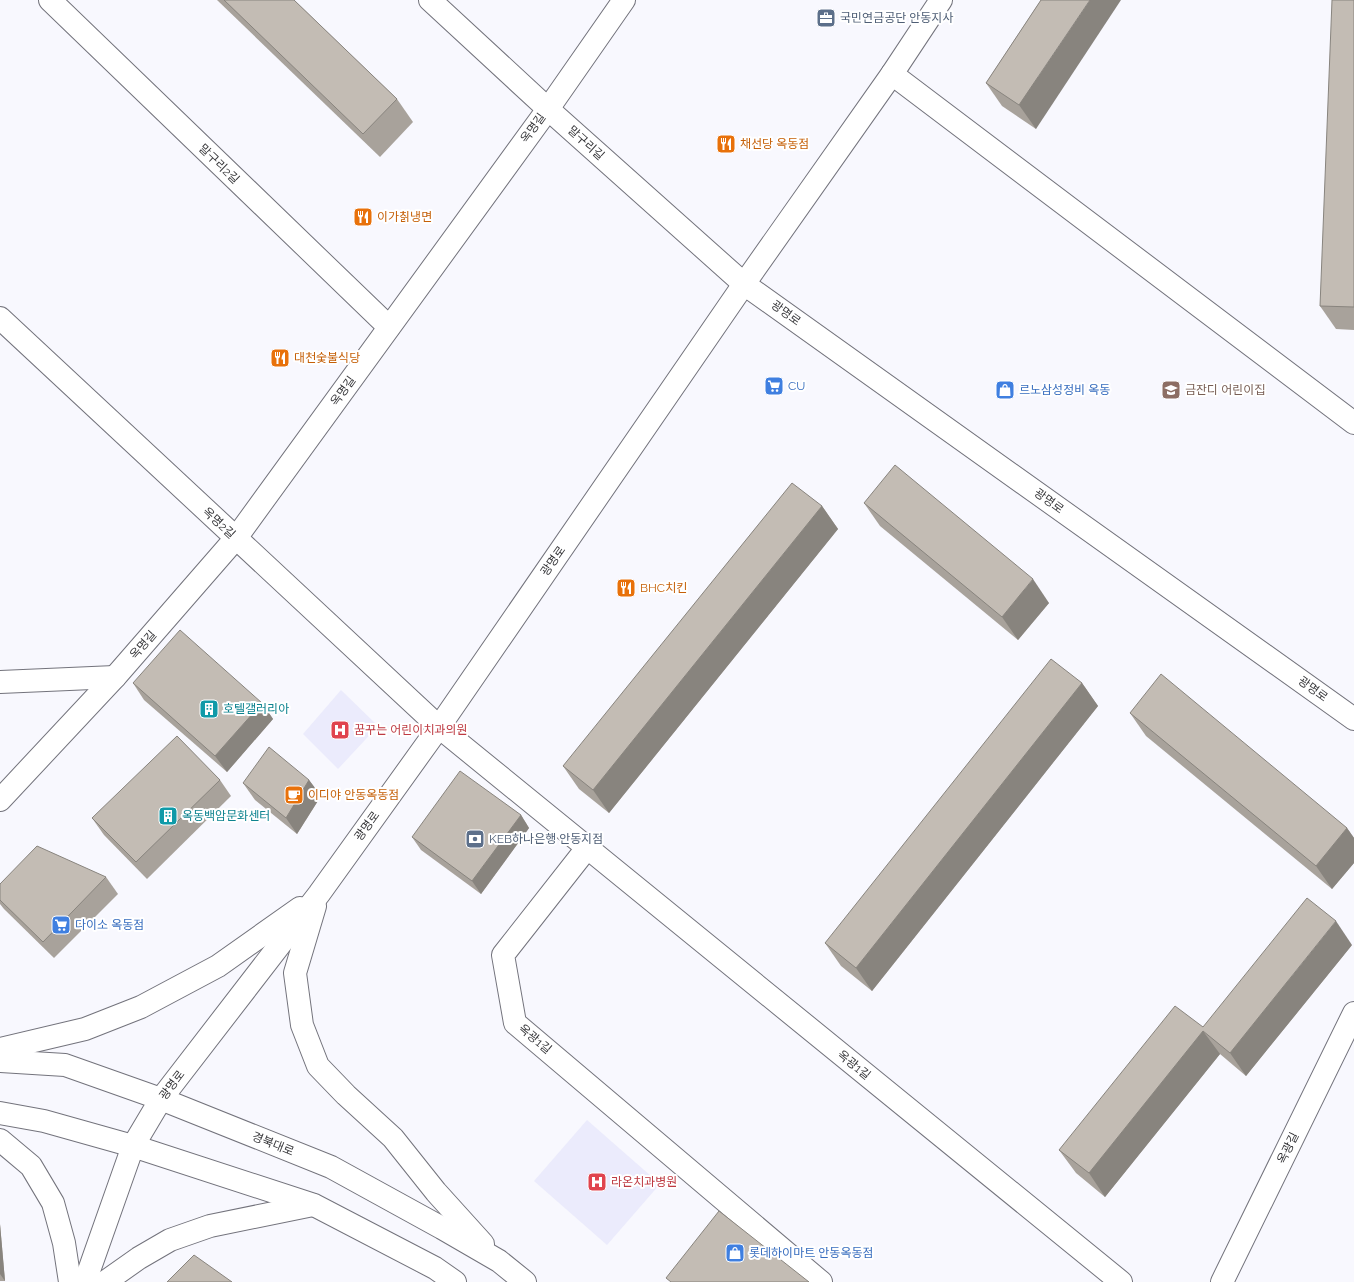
<svg xmlns="http://www.w3.org/2000/svg" width="1354" height="1282" font-family="Raleway,'Noto Sans KR',sans-serif">
	<style>
		.built { fill: #ebebfc }
		.lines { fill: none; stroke-linecap: round; stroke-linejoin: round }
		.minor-casing { stroke: #73737c; stroke-width: 24 }
		.minor { stroke: #fff; stroke-width: 22 }
		.wall { fill: #a8a29b }
		.shaded-wall { fill: #88847e }
		.building { fill: #c3bcb4; stroke: #88847e }
		.labels { text-anchor: middle; stroke-width: 4; stroke-linejoin: round; paint-order: stroke }
		.service-label { font-size: 12px; fill: #4e5e75; stroke: #fff; text-anchor: start }
		.street-label { font-size: 12px; fill: #38383b; stroke: #fff }
		.food-label { font-size: 12px; fill: #c56008; stroke: #fff; text-anchor: start }
		.shop-label { font-size: 12px; fill: #366cbe; stroke: #fff; text-anchor: start }
		.education-label { font-size: 12px; fill: #785e54; stroke: #fff; text-anchor: start }
		.culture-label { font-size: 12px; fill: #0d838f; stroke: #fff; text-anchor: start }
		.health-label { font-size: 12px; fill: #be3a42; stroke: #fff; text-anchor: start }
	</style>
	<rect width="100%" height="100%" fill="#f8f8fe"/>
	<g class="built">
		<polygon points="341,690 378,726 338,769 303,734"/>
		<polygon points="587,1120 660,1184 607,1245 534,1181"/>
	</g>
	<g class="lines">
		<g class="minor-casing">
			<g id="minor">
				<polyline points="50,0 389,327"/>
				<polyline points="430,0 548,109 744,284 1354,719"/>
				<polyline points="892,74 1354,423"/>
				<polyline points="0,318 439,727 1121,1282"/>
				<polyline points="0,682 115,677"/>
				<polyline points="0,800 115,677 236,538 548,109 624,0"/>
				<polyline points="587,848 503,955 515,1023 821,1282"/>
				<polyline points="315,906 295,973 302,1025 318,1066 346,1095 393,1138 436,1192 483,1244"/>
				<polyline points="0,1049 85,1029 141,1007 218,966 300,908"/>
				<polyline points="0,1061 65,1065 161,1099 331,1167 442,1228 499,1261 525,1282"/>
				<polyline points="0,1113 44,1121 133,1146 314,1205 435,1268 455,1282"/>
				<polyline points="0,1140 31,1166 53,1203 64,1243 70,1282"/>
				<polyline points="85,1282 133,1146 161,1099 319,894 439,727 744,284 892,74 941,0"/>
				<polyline points="105,1282 139,1258 170,1240 210,1226 313,1205"/>
				<polyline points="1222,1282 1354,1013"/>
			</g>
		</g>
		<use href="#minor" class="minor"/>
	</g>
	<g class="wall">
		<polygon points="217,0 294,0 397,99 413,122 380,157"/>
		<polygon points="1041,0 1036,129 1002,106 986,83"/>
		<polygon points="1354,0 1354,330 1336,329 1320,306"/>
		<polygon points="864,503 1049,603 1018,640 880,526"/>
		<polygon points="822,506 838,529 609,813 579,789 563,766"/>
		<polygon points="133,683 262,703 273,719 227,772 144,700"/>
		<polygon points="1082,683 1098,706 872,991 841,966 825,943"/>
		<polygon points="1130,713 1347,828 1354,838 1354,863 1332,889 1146,736"/>
		<polygon points="220,780 231,796 147,879 104,835 92,818"/>
		<polygon points="309,780 321,796 297,834 255,800 243,783"/>
		<polygon points="521,815 529,828 481,894 421,850 412,837"/>
		<polygon points="106,877 118,894 54,958 4,909 0,904 0,884"/>
		<polygon points="1352,945 1246,1076 1220,1054 1105,1197 1076,1173 1059,1150 1203,1027"/>
		<polygon points="0,1224 5,1281 0,1281"/>
	</g>
	<g class="shaded-wall">
		<polygon points="1090,0 1121,0 1036,129 1019,105"/>
		<polygon points="822,506 838,529 609,813 593,790"/>
		<polygon points="1033,579 1049,603 1018,640 1002,617"/>
		<polygon points="1082,683 1098,706 872,991 856,968"/>
		<polygon points="262,703 273,719 227,772 215,756"/>
		<polygon points="309,780 321,796 297,834 286,818"/>
		<polygon points="521,815 529,828 481,894 472,881"/>
		<polygon points="1347,828 1354,838 1354,863 1332,889 1316,866"/>
		<polygon points="1336,921 1352,945 1246,1076 1230,1053"/>
		<polygon points="1203,1031 1220,1054 1105,1197 1089,1173"/>
		<polygon points="0,1224 5,1281 0,1274"/>
	</g>
	<g class="building">
		<polygon points="224,0 294,0 397,99 363,134"/>
		<polygon points="1041,0 1090,0 1019,105 986,83"/>
		<polygon points="1332,0 1354,0 1354,307 1320,306"/>
		<polygon points="895,465 1033,579 1002,617 864,503"/>
		<polygon points="792,483 822,506 593,790 563,766"/>
		<polygon points="180,630 262,703 215,756 133,683"/>
		<polygon points="1051,659 1082,683 856,968 825,943"/>
		<polygon points="1161,674 1347,828 1316,866 1130,713"/>
		<polygon points="177,736 220,780 136,862 92,818"/>
		<polygon points="269,747 309,780 286,818 243,783"/>
		<polygon points="460,771 521,815 472,881 412,837"/>
		<polygon points="37,846 106,877 43,942 0,900 0,884"/>
		<polygon points="1307,898 1336,921 1230,1053 1203,1031 1089,1173 1059,1150 1175,1006 1203,1027"/>
		<polygon points="719,1211 809,1282 671,1282 666,1278"/>
		<polygon points="194,1255 232,1282 167,1282"/>
	</g>
	<defs>
		<g id="office-square" transform="scale(1)"><rect x="-9" y="-9" width="18" height="18" rx="4" fill="#5c6f8a" stroke="#fff"/><path d="M-6-3h4V-5.5h4V-3h4V5H-6ZM-1-4.5V-3h2v-1.5ZM-6 0V1H6V0Z" fill="#fff"/></g>
		<g id="restaurant-square" transform="scale(1)"><rect x="-9" y="-9" width="18" height="18" rx="4" fill="#e8710a" stroke="#fff"/><path d="M-5-6h1v4h1v-4h1v4h1v-4h1v5L-1.5 .5V6h-2V.5L-5-1ZM5-6V6H3V1.5H1.5Q1.5-4 5-6Z" fill="#fff"/></g>
		<g id="supermarket-square" transform="scale(1)"><rect x="-9" y="-9" width="18" height="18" rx="4" fill="#3f7fe0" stroke="#fff"/><path d="M-6-5.5h2.5l.6 2H6L4.5 2H-2.5L-4.4-4H-6ZM-1.5 3.2a1.3 1.3 0 1 0 .1 0ZM3 3.2a1.3 1.3 0 1 0 .1 0Z" fill="#fff"/></g>
		<g id="shop-square" transform="scale(1)"><rect x="-9" y="-9" width="18" height="18" rx="4" fill="#3f7fe0" stroke="#fff"/><path d="M-5-2.5h2.3a2.7 3.5 0 0 1 5.4 0H5L5.5 6h-11ZM-1.5-2.5h3a1.5 2.3 0 0 0-3 0Z" fill="#fff"/></g>
		<g id="school-square" transform="scale(1)"><rect x="-9" y="-9" width="18" height="18" rx="4" fill="#8d6e63" stroke="#fff"/><path d="M0-5L7-2L0 1L-7-2ZM-4 1L0 2.5L4 1V4Q0 6-4 4Z" fill="#fff"/></g>
		<g id="building-square" transform="scale(1)"><rect x="-9" y="-9" width="18" height="18" rx="4" fill="#0f9aa8" stroke="#fff"/><path d="M-4-6H4V6H1V3H-1V6H-4ZM-2.5-4.3h1.7v1.8h-1.7ZM.8-4.3h1.7v1.8H.8ZM-2.5-1h1.7V.8h-1.7ZM.8-1h1.7V.8H.8Z" fill="#fff"/></g>
		<g id="hospital-square" transform="scale(1)"><rect x="-9" y="-9" width="18" height="18" rx="4" fill="#e0444e" stroke="#fff"/><path d="M-5-5h3v3.5h4V-5h3V5h-3V1.5h-4V5h-3Z" fill="#fff"/></g>
		<g id="cafe-square" transform="scale(1)"><rect x="-9" y="-9" width="18" height="18" rx="4" fill="#e8710a" stroke="#fff"/><path d="M-5.5-4.5H6V0H3Q3 3.5 0 3.5H-2.5Q-5.5 3.5-5.5 0ZM3-3.2v2h1.7v-2ZM-6 4.5H4V6H-6Z" fill="#fff"/></g>
		<g id="bank-square" transform="scale(1)"><rect x="-9" y="-9" width="18" height="18" rx="4" fill="#5c6f8a" stroke="#fff"/><path d="M-6-4H6V4H-6ZM0-2.3a2.3 2.3 0 1 0 0 4.6a2.3 2.3 0 1 0 0-4.6Z" fill="#fff"/></g>
	</defs>
	<g fill-rule="evenodd">
		<use href="#office-square" x="826" y="18"/>
		<use href="#restaurant-square" x="726" y="144"/>
		<use href="#restaurant-square" x="363" y="217"/>
		<use href="#restaurant-square" x="280" y="358"/>
		<use href="#supermarket-square" x="774" y="386"/>
		<use href="#shop-square" x="1005" y="390"/>
		<use href="#school-square" x="1171" y="390"/>
		<use href="#restaurant-square" x="626" y="588"/>
		<use href="#building-square" x="209" y="709"/>
		<use href="#hospital-square" x="340" y="730"/>
		<use href="#cafe-square" x="294" y="795"/>
		<use href="#building-square" x="168" y="816"/>
		<use href="#bank-square" x="475" y="839"/>
		<use href="#supermarket-square" x="61" y="925"/>
		<use href="#hospital-square" x="597" y="1182"/>
		<use href="#shop-square" x="735" y="1253"/>
	</g>
	<g class="labels">
		<g class="service-label">
			<text x="840" y="22">국민연금공단 안동지사</text>
			<text x="489" y="843">KEB하나은행 안동지점</text>
		</g>
		<g class="street-label">
			<text transform="translate(533 128) rotate(-54)" y="4">옥명길</text>
			<text transform="translate(586 143) rotate(42)" y="4">말구리길</text>
			<text transform="translate(219 164) rotate(44)" y="4">말구리2길</text>
			<text transform="translate(786 313) rotate(36)" y="4">광명로</text>
			<text transform="translate(343 391) rotate(-54)" y="4">옥명길</text>
			<text transform="translate(1049 501) rotate(36)" y="4">광명로</text>
			<text transform="translate(219 523) rotate(43)" y="4">옥명2길</text>
			<text transform="translate(553 561) rotate(-55)" y="4">광명로</text>
			<text transform="translate(143 645) rotate(-49)" y="4">옥명길</text>
			<text transform="translate(1313 689) rotate(36)" y="4">광명로</text>
			<text transform="translate(367 826) rotate(-54)" y="4">광명로</text>
			<text transform="translate(535 1039) rotate(40)" y="4">옥광1길</text>
			<text transform="translate(854 1065) rotate(39)" y="4">옥광1길</text>
			<text transform="translate(172 1085) rotate(-53)" y="4">광명로</text>
			<text transform="translate(273 1144) rotate(22)" y="4">경북대로</text>
			<text transform="translate(1288 1148) rotate(-64)" y="4">옥광길</text>
		</g>
		<g class="food-label">
			<text x="740" y="148">채선당 옥동점</text>
			<text x="377" y="221">이가칡냉면</text>
			<text x="294" y="362">대천숯불식당</text>
			<text x="640" y="592">BHC치킨</text>
			<text x="308" y="799">이디야 안동옥동점</text>
		</g>
		<g class="shop-label">
			<text x="788" y="390">CU</text>
			<text x="1019" y="394">르노삼성정비 옥동</text>
			<text x="75" y="929">다이소 옥동점</text>
			<text x="749" y="1257">롯데하이마트 안동옥동점</text>
		</g>
		<g class="education-label">
			<text x="1185" y="394">금잔디 어린이집</text>
		</g>
		<g class="culture-label">
			<text x="223" y="713">호텔갤러리아</text>
			<text x="182" y="820">옥동백암문화센터</text>
		</g>
		<g class="health-label">
			<text x="354" y="734">꿈꾸는 어린이치과의원</text>
			<text x="611" y="1186">라온치과병원</text>
		</g>
	</g>
</svg>
